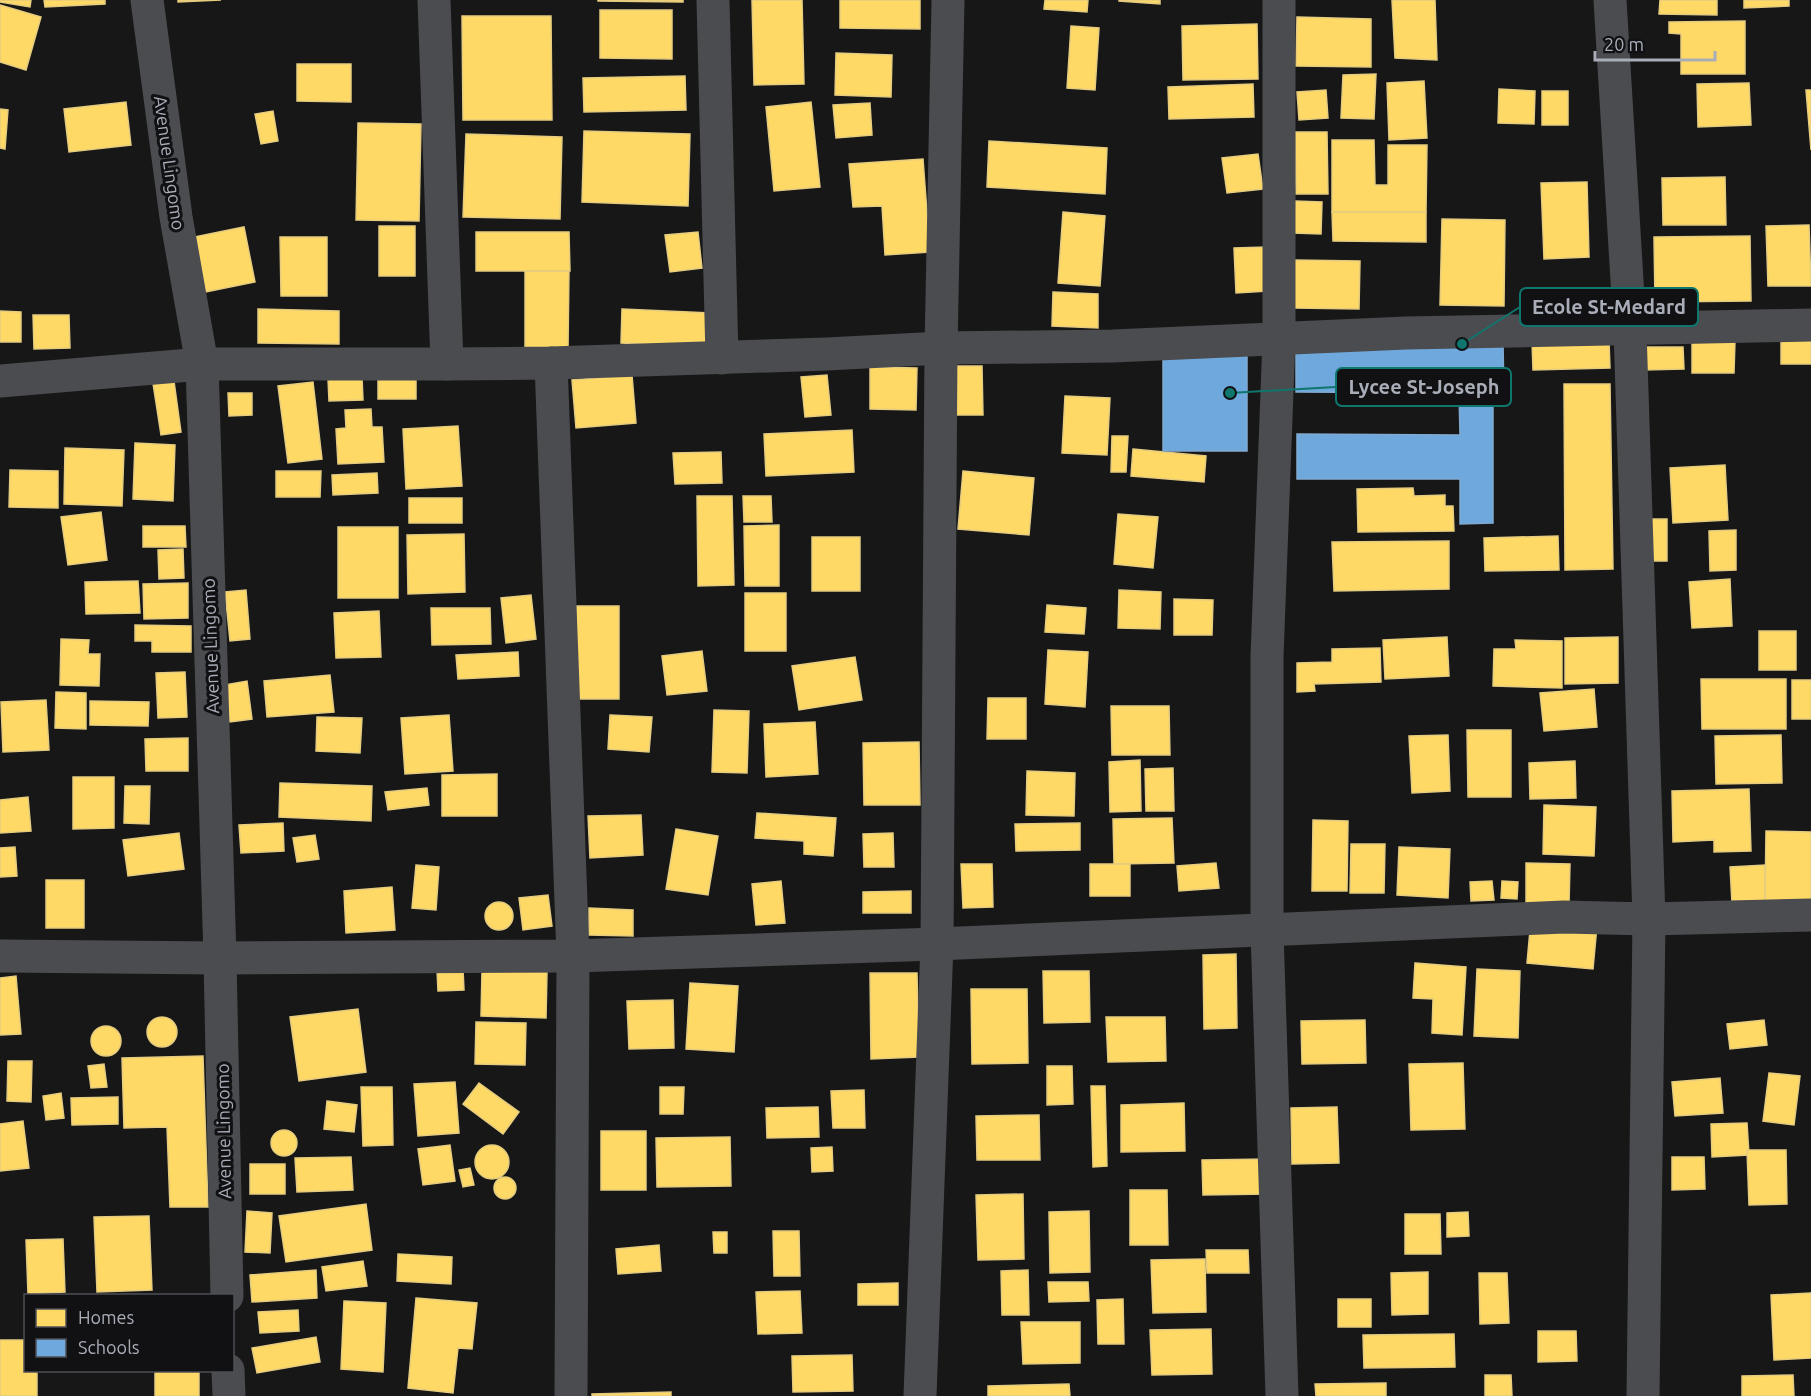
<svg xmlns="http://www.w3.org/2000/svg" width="1811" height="1396" font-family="Ubuntu,sans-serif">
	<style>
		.homes { fill: #ffd966; stroke: #e5cc7f; stroke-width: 1.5 }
		.schools { fill: #6fa8dc; stroke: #80aad1; stroke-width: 1.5 }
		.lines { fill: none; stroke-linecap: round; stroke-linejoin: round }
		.minor { stroke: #4b4c50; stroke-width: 33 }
		.labels { text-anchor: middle; stroke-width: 6; stroke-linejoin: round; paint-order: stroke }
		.street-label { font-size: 18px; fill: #a8adb8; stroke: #111113 }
		.leader { fill: none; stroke: #0f766e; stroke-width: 2 }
		.callout-dot { fill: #0f766e; stroke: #111113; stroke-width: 2 }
		.callout { fill: #111113; stroke: #0f766e; stroke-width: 2 }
		.callout-label { font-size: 20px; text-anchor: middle; font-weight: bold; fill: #a8adb8 }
	</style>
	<rect width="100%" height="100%" fill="#171717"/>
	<g class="homes">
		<polygon points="0,0 31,0 30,7 0,2"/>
		<polygon points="44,0 105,0 105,4 45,7"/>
		<polygon points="178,0 221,0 178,2"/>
		<polygon points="598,0 683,0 683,2 598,1"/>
		<polygon points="752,0 802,0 804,84 754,85"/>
		<polygon points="840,0 920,0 920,29 840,28"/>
		<polygon points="1045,0 1088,0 1087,12 1044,9"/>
		<polygon points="1119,0 1160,0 1160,4 1119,1"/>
		<polygon points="1392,0 1435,0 1437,60 1395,58"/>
		<polygon points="1660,0 1717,0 1717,15 1659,14"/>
		<polygon points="1744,0 1789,0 1789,6 1744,8"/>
		<polygon points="0,5 41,17 26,70 0,62"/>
		<polygon points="600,10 672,10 672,59 600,58"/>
		<polygon points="462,16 551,16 552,120 463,120"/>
		<polygon points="1297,17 1371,19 1371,67 1296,66"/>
		<polygon points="1745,21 1745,74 1681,74 1681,34 1669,33 1669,22"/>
		<polygon points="1257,24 1258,79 1183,80 1182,26"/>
		<polygon points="1071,26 1099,28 1095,90 1067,88"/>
		<polygon points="836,53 892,55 891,97 835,95"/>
		<polygon points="297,64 351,64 351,102 297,101"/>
		<polygon points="1376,74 1374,119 1341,118 1343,75"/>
		<polygon points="685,76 686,110 584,112 583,78"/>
		<polygon points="1424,81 1427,138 1389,140 1387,83"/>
		<polygon points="1749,83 1751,125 1698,127 1697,84"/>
		<polygon points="1253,84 1254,117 1169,119 1168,87"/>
		<polygon points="1499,89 1535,91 1534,124 1498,123"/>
		<polygon points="1326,90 1328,118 1299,120 1297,92"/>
		<polygon points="1806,90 1811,90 1811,150"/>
		<rect x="1542" y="91" width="26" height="34"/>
		<polygon points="126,102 131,145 69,152 64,109"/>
		<polygon points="811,102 820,187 774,191 766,107"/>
		<polygon points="870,103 872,135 836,138 833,105"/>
		<polygon points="0,109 8,110 5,149 0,148"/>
		<polygon points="273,111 278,141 261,144 255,114"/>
		<polygon points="358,123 421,124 419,221 356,220"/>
		<polygon points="584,131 690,134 688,206 582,202"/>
		<polygon points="1295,132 1327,132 1328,194 1296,194"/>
		<polygon points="466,134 562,137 560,219 463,217"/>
		<polygon points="1332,140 1374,140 1375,185 1388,185 1388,145 1427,145 1426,212 1332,212"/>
		<polygon points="989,141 1107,148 1105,194 987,187"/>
		<polygon points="1258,154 1263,189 1227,193 1222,158"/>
		<polygon points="923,159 930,252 885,255 882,206 853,207 849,164"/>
		<polygon points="1725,177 1726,225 1663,225 1662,178"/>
		<polygon points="1587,182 1589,257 1544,259 1541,183"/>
		<polygon points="1295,201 1322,202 1321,234 1293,233"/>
		<polygon points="1063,212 1105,216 1100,286 1058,283"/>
		<polygon points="1332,212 1426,212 1426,242 1333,241"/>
		<polygon points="1442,219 1505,220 1504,306 1440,305"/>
		<polygon points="1809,225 1811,286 1768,286 1766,226"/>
		<rect x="379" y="226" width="36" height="50"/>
		<polygon points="244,227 255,282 205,292 194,237"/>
		<polygon points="476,232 569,232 570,271 476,271"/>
		<polygon points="698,232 702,268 670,272 665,235"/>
		<polygon points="1750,236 1751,301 1655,302 1654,237"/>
		<polygon points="280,237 327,237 327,296 281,296"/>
		<polygon points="1266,247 1268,291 1236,293 1234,248"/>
		<polygon points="1294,260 1360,261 1359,309 1294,308"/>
		<polygon points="525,271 569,271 568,349 525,349"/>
		<polygon points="1053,292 1098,294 1098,328 1052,326"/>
		<polygon points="258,309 339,311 339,344 258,343"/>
		<polygon points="622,309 711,313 709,347 621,343"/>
		<polygon points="0,311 21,312 21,342 0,342"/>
		<polygon points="33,315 69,315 70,348 34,349"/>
		<polygon points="1811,337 1811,364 1781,364 1781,338"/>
		<polygon points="1692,340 1735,341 1734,373 1692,373"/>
		<polygon points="1609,341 1610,368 1533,370 1532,342"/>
		<polygon points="1644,347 1683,347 1684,369 1644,370"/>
		<polygon points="953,366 982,366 983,415 954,415"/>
		<polygon points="870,367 917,368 916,410 870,409"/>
		<polygon points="173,374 181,432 161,435 152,377"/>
		<polygon points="632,375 636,423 576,428 572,380"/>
		<polygon points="827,375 831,415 805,417 801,377"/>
		<rect x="378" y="376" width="38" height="23"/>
		<polygon points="362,377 363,400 329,401 328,379"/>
		<polygon points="313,382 322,459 288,463 278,386"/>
		<polygon points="1564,384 1610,384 1613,569 1565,570"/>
		<polygon points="228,393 252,393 252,415 229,416"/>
		<polygon points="1065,396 1110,398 1107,455 1062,453"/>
		<polygon points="371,409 372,427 382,427 384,462 338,464 336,429 346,428 345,410"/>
		<polygon points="458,426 462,486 406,489 403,429"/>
		<polygon points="852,430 854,472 766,476 764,434"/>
		<polygon points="1112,436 1128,436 1126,472 1111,472"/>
		<polygon points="135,443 175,445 173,501 133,499"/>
		<polygon points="65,448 124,450 122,506 64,504"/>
		<polygon points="1133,449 1206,456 1204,482 1131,476"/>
		<polygon points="721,452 722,483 675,484 673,453"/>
		<polygon points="1725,465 1728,520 1673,523 1670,468"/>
		<polygon points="10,470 58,471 58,508 9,507"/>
		<polygon points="276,471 321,471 320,497 276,497"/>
		<polygon points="963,471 1034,478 1029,535 958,529"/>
		<polygon points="377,473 378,493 333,495 332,475"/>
		<polygon points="1413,488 1414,496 1445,495 1445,506 1453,506 1454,531 1358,532 1357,489"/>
		<polygon points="697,496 732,496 734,585 698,586"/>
		<polygon points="743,496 771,496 772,522 744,522"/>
		<rect x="409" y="498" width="53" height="25"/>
		<polygon points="101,512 107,560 68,565 61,517"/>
		<polygon points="1118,514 1158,517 1153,568 1114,564"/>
		<rect x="1645" y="519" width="22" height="42"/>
		<polygon points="779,525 779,586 745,586 744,526"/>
		<polygon points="143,526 185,526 186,547 143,547"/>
		<rect x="338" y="527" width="60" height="71"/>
		<polygon points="1736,530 1736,570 1710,571 1709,531"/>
		<polygon points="464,534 465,592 408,594 407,535"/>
		<polygon points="1558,536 1559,570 1485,571 1484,538"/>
		<rect x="812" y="537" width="48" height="54"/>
		<polygon points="1449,541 1449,589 1334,591 1332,542"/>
		<polygon points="183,549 184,578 159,579 158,550"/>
		<polygon points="1730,579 1732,626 1692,628 1689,582"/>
		<polygon points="138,581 140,613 86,614 85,582"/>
		<polygon points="188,583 188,618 144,619 143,584"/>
		<polygon points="246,590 250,639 230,641 225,592"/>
		<polygon points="1119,590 1161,592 1160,629 1118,628"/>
		<rect x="745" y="593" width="41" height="58"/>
		<polygon points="531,595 536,639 506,643 501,598"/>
		<polygon points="1174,599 1213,600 1212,635 1174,635"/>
		<polygon points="1047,605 1086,608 1084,634 1045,632"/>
		<rect x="576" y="606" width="43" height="93"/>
		<polygon points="431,608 490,608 491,644 432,645"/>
		<polygon points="379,611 381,657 336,658 334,613"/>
		<polygon points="135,625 191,626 191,652 152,652 152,641 135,641"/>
		<rect x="1759" y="631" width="37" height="39"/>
		<polygon points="1447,637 1449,676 1385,679 1383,640"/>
		<polygon points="1618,637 1618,683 1565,684 1565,638"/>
		<polygon points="61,639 89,640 88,654 100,654 99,686 60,685"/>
		<polygon points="1515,640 1562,641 1562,688 1493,686 1494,649 1516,649"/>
		<polygon points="1380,648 1381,682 1314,684 1315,691 1297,692 1297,663 1332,662 1332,649"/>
		<polygon points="1048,650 1088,652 1085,707 1045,704"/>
		<polygon points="702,651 707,691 667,695 662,656"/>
		<polygon points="518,652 519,676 458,679 456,655"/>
		<polygon points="855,657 862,700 799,710 792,666"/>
		<polygon points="185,672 187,717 158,718 156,673"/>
		<polygon points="330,675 334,712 267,717 264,681"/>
		<polygon points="1701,679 1786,679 1786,729 1702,729"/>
		<rect x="1792" y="680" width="19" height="39"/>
		<polygon points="247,681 252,719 230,722 224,685"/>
		<polygon points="1594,689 1597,727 1544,731 1540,693"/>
		<polygon points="56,692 86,693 86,729 55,728"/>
		<polygon points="988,698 1026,698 1026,739 987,739"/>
		<polygon points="46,700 49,750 3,752 1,702"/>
		<polygon points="90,701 149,702 148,726 90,725"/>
		<polygon points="1111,706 1169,706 1170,755 1112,755"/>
		<polygon points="714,710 749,711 747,773 712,772"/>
		<polygon points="449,715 453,771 405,774 401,718"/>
		<polygon points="610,715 652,717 649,752 608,749"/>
		<polygon points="317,717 362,718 360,753 316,751"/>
		<polygon points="815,722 818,774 766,777 764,724"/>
		<polygon points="1467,730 1511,730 1511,797 1468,797"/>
		<polygon points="1448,735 1450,791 1412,793 1409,736"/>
		<polygon points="1781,735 1782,783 1716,784 1715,736"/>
		<polygon points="188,738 188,771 146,771 145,739"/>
		<polygon points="919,742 920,805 864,805 863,743"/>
		<polygon points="1140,760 1141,811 1110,812 1109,762"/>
		<polygon points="1575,761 1576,798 1530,799 1529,763"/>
		<polygon points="1173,768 1174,811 1146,811 1145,769"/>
		<polygon points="1027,771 1075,773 1074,816 1026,815"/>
		<polygon points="497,774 497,816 442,816 442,775"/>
		<polygon points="73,777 114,777 114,828 73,829"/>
		<polygon points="280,783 372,786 371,821 279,817"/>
		<polygon points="125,786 150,786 149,824 124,823"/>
		<polygon points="427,788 429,805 388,810 385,792"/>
		<polygon points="1749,789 1751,851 1714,852 1714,840 1673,842 1672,791"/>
		<polygon points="28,797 31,831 0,833 0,800"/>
		<polygon points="1544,805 1596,807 1594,856 1543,854"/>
		<polygon points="757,813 836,818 833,856 804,854 804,841 755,838"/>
		<polygon points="641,815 643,855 590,858 588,816"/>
		<polygon points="1172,818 1174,863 1114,864 1113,819"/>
		<polygon points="1313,820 1348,821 1347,891 1312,891"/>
		<polygon points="283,823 284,851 241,853 239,825"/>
		<polygon points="1080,823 1080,850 1016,851 1015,824"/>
		<polygon points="676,829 718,836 708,895 666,889"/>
		<polygon points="1766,831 1811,832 1811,904 1765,904"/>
		<polygon points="179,833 184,869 128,876 123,840"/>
		<polygon points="893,833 894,867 864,867 863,834"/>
		<polygon points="315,835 319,859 297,862 293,838"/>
		<polygon points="1351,844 1385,844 1384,893 1350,893"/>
		<polygon points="15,847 17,876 0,877 0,848"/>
		<polygon points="1399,847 1450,849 1448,898 1397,895"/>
		<polygon points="1216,863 1219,888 1179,891 1177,866"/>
		<polygon points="1526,863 1570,864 1569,905 1526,904"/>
		<polygon points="961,864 992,864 993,907 963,908"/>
		<rect x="1090" y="864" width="40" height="32"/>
		<polygon points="416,865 439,867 436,910 412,908"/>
		<polygon points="1765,865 1765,904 1732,903 1730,867"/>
		<rect x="46" y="880" width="38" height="48"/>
		<polygon points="781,881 785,923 756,925 752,884"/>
		<polygon points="1492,881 1494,900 1471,901 1470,882"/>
		<polygon points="1502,881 1518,882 1517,899 1501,898"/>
		<polygon points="392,887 395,930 346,933 344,891"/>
		<polygon points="911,891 911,913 863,913 863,892"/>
		<polygon points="548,895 552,926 523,930 519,898"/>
		<circle cx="499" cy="916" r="14"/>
		<polygon points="589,908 633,910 633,936 589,935"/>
		<polygon points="1531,919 1597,926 1593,969 1527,963"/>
		<polygon points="1236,954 1237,1028 1204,1029 1203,955"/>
		<polygon points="1415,963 1466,967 1462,1035 1432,1033 1433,999 1413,998"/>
		<polygon points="463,969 464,990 438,991 437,970"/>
		<polygon points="1477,969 1520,971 1518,1038 1474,1036"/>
		<polygon points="482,971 547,972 546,1018 481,1016"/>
		<polygon points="1043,971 1089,971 1090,1022 1044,1023"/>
		<polygon points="870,973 917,973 919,1057 871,1059"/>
		<polygon points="16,976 21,1034 0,1035 0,978"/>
		<polygon points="690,983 738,986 734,1052 686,1049"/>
		<polygon points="971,989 1027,989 1028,1063 972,1064"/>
		<polygon points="673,1000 674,1048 629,1049 627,1001"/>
		<polygon points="358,1009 366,1072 299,1081 290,1017"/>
		<circle cx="162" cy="1032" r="15"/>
		<polygon points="1106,1017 1165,1017 1166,1061 1108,1062"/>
		<polygon points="1365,1020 1366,1063 1302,1064 1301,1021"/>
		<polygon points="1764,1020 1767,1045 1730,1049 1727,1024"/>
		<polygon points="476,1022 526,1023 525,1065 475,1064"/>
		<circle cx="106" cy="1041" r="15"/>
		<polygon points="203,1056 208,1207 170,1207 167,1127 124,1128 122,1058"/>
		<polygon points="8,1061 32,1061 31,1102 7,1101"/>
		<polygon points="1463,1063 1465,1129 1411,1130 1409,1064"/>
		<polygon points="104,1064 107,1087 91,1088 88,1066"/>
		<polygon points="1047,1066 1072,1066 1073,1104 1047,1105"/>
		<polygon points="1769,1073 1800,1076 1794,1125 1763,1121"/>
		<polygon points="1720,1078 1723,1113 1675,1116 1672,1082"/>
		<polygon points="455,1082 459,1133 418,1136 414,1084"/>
		<polygon points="479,1083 519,1112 503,1134 463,1104"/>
		<polygon points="1091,1086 1105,1086 1107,1166 1093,1167"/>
		<polygon points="361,1087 392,1087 393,1145 363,1146"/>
		<polygon points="660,1087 684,1087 683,1114 660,1114"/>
		<polygon points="864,1090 865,1128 833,1128 831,1091"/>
		<polygon points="61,1093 64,1118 46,1120 43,1096"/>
		<polygon points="118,1097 118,1124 72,1125 71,1098"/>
		<polygon points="327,1101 357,1105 354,1132 324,1129"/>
		<polygon points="1184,1103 1185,1151 1121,1152 1121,1105"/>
		<polygon points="818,1107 819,1137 767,1138 766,1108"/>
		<polygon points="1337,1107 1339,1163 1292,1164 1291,1108"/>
		<polygon points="1039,1115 1040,1160 977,1160 976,1116"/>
		<polygon points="23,1121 29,1168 0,1171 0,1124"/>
		<polygon points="1747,1123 1749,1155 1712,1157 1711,1124"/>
		<circle cx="284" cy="1143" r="13"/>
		<rect x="601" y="1131" width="45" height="59"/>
		<polygon points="730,1137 731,1186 657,1187 656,1138"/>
		<polygon points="450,1145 455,1181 423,1185 418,1149"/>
		<circle cx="492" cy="1162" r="17"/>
		<polygon points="832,1147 833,1171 812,1172 811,1148"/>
		<polygon points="1747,1150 1786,1150 1787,1204 1749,1205"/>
		<polygon points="351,1157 353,1190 297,1192 295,1158"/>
		<polygon points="1672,1157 1704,1157 1705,1189 1672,1190"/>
		<polygon points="1268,1159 1269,1194 1203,1195 1202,1160"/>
		<rect x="250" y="1164" width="35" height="30"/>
		<polygon points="470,1168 474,1185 463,1187 459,1170"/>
		<circle cx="505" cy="1188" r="11"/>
		<polygon points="1130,1190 1167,1190 1168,1245 1130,1245"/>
		<polygon points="1023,1194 1024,1259 978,1260 976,1195"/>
		<polygon points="366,1204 372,1250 286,1262 279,1216"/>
		<polygon points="247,1211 272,1213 270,1253 245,1252"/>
		<polygon points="1089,1211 1090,1272 1050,1273 1049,1212"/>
		<polygon points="1468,1212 1469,1236 1447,1237 1447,1213"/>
		<polygon points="1405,1214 1440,1214 1441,1254 1405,1254"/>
		<polygon points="149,1216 152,1290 97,1292 94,1217"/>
		<polygon points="773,1231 799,1231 800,1276 774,1276"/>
		<polygon points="713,1232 727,1232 727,1253 714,1253"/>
		<polygon points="63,1239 65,1292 28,1294 26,1240"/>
		<polygon points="659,1245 661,1271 618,1274 616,1249"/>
		<polygon points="1206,1250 1248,1250 1249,1273 1207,1273"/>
		<polygon points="398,1254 452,1257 451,1284 397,1281"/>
		<polygon points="1205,1259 1206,1312 1153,1313 1151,1260"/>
		<polygon points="363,1261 367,1286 326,1291 322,1267"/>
		<polygon points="316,1270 317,1298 252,1302 250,1275"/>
		<polygon points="1028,1270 1029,1315 1002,1315 1001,1271"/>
		<polygon points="1428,1272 1428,1314 1392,1315 1391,1273"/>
		<polygon points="1479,1273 1507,1273 1509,1323 1480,1324"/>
		<polygon points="1048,1282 1088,1282 1089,1301 1049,1302"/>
		<polygon points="898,1283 898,1305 858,1305 858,1284"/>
		<polygon points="800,1291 802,1333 758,1334 756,1292"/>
		<polygon points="1811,1293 1811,1358 1774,1360 1771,1295"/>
		<polygon points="416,1298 477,1303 472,1349 458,1348 453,1393 408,1388"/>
		<polygon points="1123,1299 1124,1344 1098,1344 1097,1300"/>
		<rect x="1338" y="1299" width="33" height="28"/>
		<polygon points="344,1301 386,1303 383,1372 341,1369"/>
		<polygon points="298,1310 299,1331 260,1333 258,1312"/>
		<polygon points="1021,1322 1080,1322 1080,1363 1023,1364"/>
		<polygon points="1211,1329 1212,1374 1152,1375 1150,1330"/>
		<polygon points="1538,1331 1576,1331 1577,1361 1538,1362"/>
		<polygon points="1454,1334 1455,1367 1364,1368 1363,1335"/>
		<polygon points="316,1337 320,1362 257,1373 252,1348"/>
		<polygon points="0,1340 26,1340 26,1370 37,1370 37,1396 0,1396"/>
		<polygon points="852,1355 853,1391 793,1392 792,1356"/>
		<rect x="155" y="1370" width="44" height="26"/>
		<polygon points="1485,1375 1511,1375 1512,1396 1485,1396"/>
		<polygon points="1793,1375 1794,1396 1742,1396 1742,1376"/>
		<polygon points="1386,1383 1386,1396 1316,1396 1315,1384"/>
		<polygon points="1069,1384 1070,1396 988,1396 988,1386"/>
		<polygon points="671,1392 671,1396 592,1396 592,1394"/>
	</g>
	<g class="schools">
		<polygon points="1296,342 1503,343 1504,393 1493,393 1493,523 1460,524 1460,479 1297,479 1297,434 1460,435 1459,393 1296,392"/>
		<rect x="1163" y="354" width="84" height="97"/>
	</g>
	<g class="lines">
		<g class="minor">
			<polyline points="147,0 176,217 202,364 220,958 227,1296"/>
			<polyline points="434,0 447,364"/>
			<polyline points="713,0 722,358"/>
			<polyline points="1279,0 1279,339 1267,657 1267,931 1282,1396"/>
			<polyline points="1610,0 1630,330 1649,919 1643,1396"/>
			<polyline points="551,363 573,956 571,1396"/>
			<polyline points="0,381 202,364 447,364 551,363 827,354 941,348 1113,346 1406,333 1811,325"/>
			<polyline points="0,956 220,958 573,956 937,944 1564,917 1649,919 1811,915"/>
			<polyline points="228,1370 229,1396"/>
			<polyline points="920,1396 937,944 941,348 948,0"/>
		</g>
	</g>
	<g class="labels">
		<g class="street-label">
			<text transform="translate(169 163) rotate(82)" y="6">Avenue Lingomo</text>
			<text transform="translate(211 646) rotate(-92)" y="6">Avenue Lingomo</text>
			<text transform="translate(224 1131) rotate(-91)" y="6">Avenue Lingomo</text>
		</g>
	</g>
	<path class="leader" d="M1462 344L1520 307M1230 393L1336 387"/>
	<g class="callout-dot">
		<circle cx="1462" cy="344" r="6"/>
		<circle cx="1230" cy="393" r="6"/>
	</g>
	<g class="callout">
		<rect x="1520" y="288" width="178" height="38" rx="6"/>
		<rect x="1336" y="368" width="175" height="38" rx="6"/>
	</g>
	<g class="callout-label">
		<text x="1609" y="314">Ecole St-Medard</text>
		<text x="1424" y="394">Lycee St-Joseph</text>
	</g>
	<rect x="24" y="1294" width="210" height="78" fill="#111113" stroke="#4d4f55" stroke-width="1.5"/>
	<rect x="36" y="1309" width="30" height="18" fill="#ffd966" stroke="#4d4f55" stroke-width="1.5"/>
	<text x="78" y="1324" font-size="18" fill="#a8adb8">Homes</text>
	<rect x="36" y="1339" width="30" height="18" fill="#6fa8dc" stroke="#4d4f55" stroke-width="1.5"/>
	<text x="78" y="1354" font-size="18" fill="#a8adb8">Schools</text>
	<path d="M1595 51v9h120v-9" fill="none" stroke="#a8adb8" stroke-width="3"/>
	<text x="1604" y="51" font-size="18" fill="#a8adb8" stroke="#111113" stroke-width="4.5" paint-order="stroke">20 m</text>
</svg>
